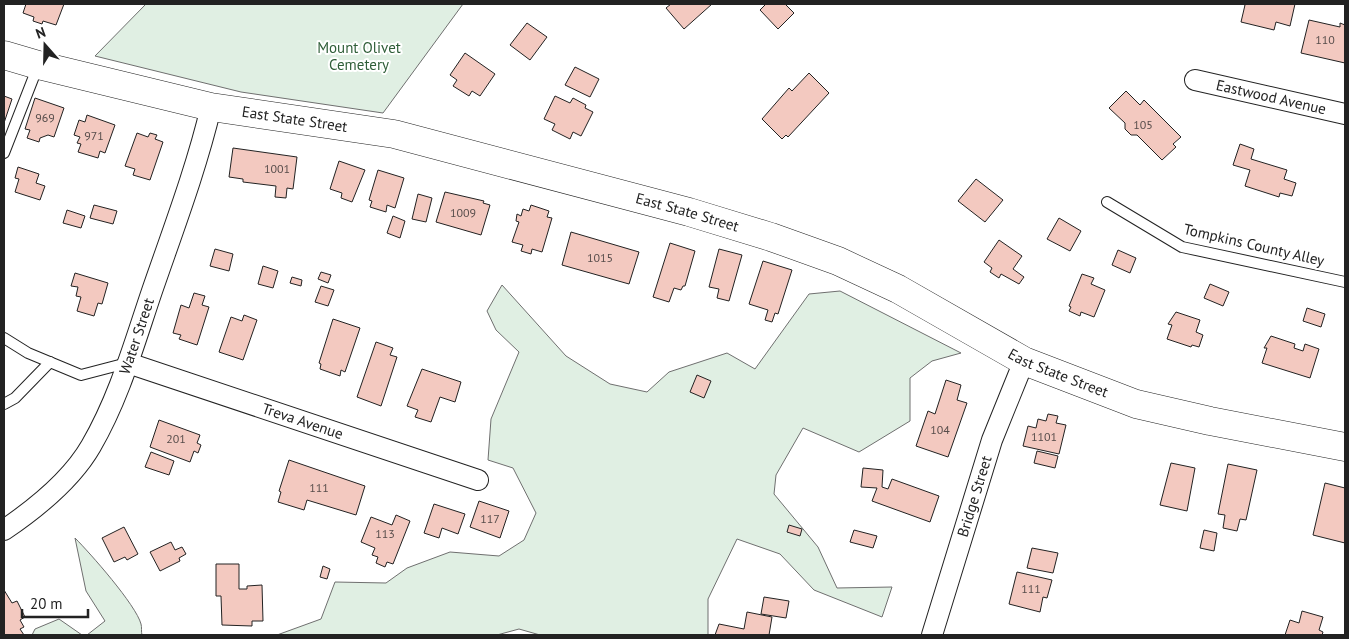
<svg xmlns="http://www.w3.org/2000/svg" width="1349" height="639" font-family="'PT Sans',sans-serif">
	<style>
		.green { fill: #e0efe3; stroke: #6f6f6f }
		.building { fill: #f3c9c0; stroke: #222 }
		.lines { fill: none; stroke-linecap: round; stroke-linejoin: round }
		.service-casing { stroke: #222; stroke-width: 12 }
		.minor-casing { stroke: #222; stroke-width: 22 }
		.trunk-casing { stroke: #222; stroke-width: 29 }
		.service { stroke: #fff; stroke-width: 10 }
		.minor { stroke: #fff; stroke-width: 20 }
		.trunk { stroke: #fff; stroke-width: 28 }
		.labels { text-anchor: middle; stroke-width: 4; stroke-linejoin: round; paint-order: stroke }
		.number-label { font-size: 12px; fill: #564c4a }
		.park-label { font-size: 15px; fill: #2f5e38; stroke: #fff }
		.street-label { font-size: 15px; fill: #222; stroke: #fff }
	</style>
	<rect width="100%" height="100%" fill="#fff"/>
	<g class="green">
		<polygon points="146,4 463,4 383,113 241,92 95,56"/>
		<polygon points="502,285 566,356 610,384 647,392 669,372 727,353 755,369 809,294 840,291 961,353 932,361 910,378 910,421 859,452 803,428 776,475 774,494 818,547 837,588 892,587 882,617 814,590 780,554 737,539 708,599 708,635 540,635 519,629 497,635 277,635 321,619 335,582 386,583 407,568 450,552 499,556 524,540 536,513 513,468 488,460 491,419 519,352 496,330 487,311"/>
		<path d="M75,538c15,15 61,67 66,86 1,3 0,8 1,11h-55l18,-14 -19,-30z"/>
		<polygon points="59,619 82,635 32,635 35,629"/>
	</g>
	<g class="building">
		<polygon points="26,4 25,4 64,4 56,25 43,21 42,24 33,21 34,17 23,13"/>
		<polygon points="671,4 712,4 684,29 666,8"/>
		<polygon points="766,4 785,4 794,13 778,29 760,10"/>
		<polygon points="1243,4 1295,4 1290,26 1276,22 1274,30 1241,22 1245,5"/>
		<polygon points="1309,20 1340,27 1340,23 1345,25 1345,63 1301,53"/>
		<polygon points="527,23 547,37 530,60 510,45"/>
		<polygon points="465,53 495,74 480,96 472,91 469,96 453,86 457,80 450,75"/>
		<polygon points="575,67 599,79 590,97 565,85"/>
		<polygon points="809,73 829,93 788,137 786,135 782,139 762,119 789,88 792,91"/>
		<polygon points="1126,91 1140,105 1144,100 1181,137 1173,144 1176,147 1162,160 1137,135 1131,135 1125,129 1125,123 1109,108"/>
		<polygon points="4,96 12,99 4,123"/>
		<polygon points="555,96 570,103 573,98 586,105 585,108 593,112 581,136 573,132 570,139 552,130 555,124 544,119"/>
		<polygon points="35,98 64,108 54,137 48,135 40,138 39,142 27,138 30,130 25,129"/>
		<polygon points="87,115 115,125 105,153 100,151 98,158 78,152 81,144 77,143 80,137 74,135 79,120 85,122"/>
		<polygon points="137,133 148,137 150,133 157,135 155,139 163,142 150,180 133,175 135,169 125,166"/>
		<polygon points="1240,144 1254,149 1251,159 1287,170 1284,179 1296,183 1292,196 1280,193 1279,197 1245,186 1250,170 1233,165"/>
		<polygon points="233,148 297,157 293,189 287,188 286,198 275,197 276,186 243,182 243,179 229,177"/>
		<polygon points="339,161 365,170 352,202 341,198 342,193 330,189"/>
		<polygon points="18,167 39,174 36,183 45,186 40,200 15,192 19,179 15,178"/>
		<polygon points="378,170 404,178 395,208 387,205 386,212 370,207 372,201 369,200"/>
		<polygon points="976,179 1003,200 985,222 958,201"/>
		<polygon points="445,192 484,201 483,203 490,205 481,235 436,222"/>
		<polygon points="418,194 432,198 426,222 412,219"/>
		<polygon points="94,205 117,211 113,224 90,218"/>
		<polygon points="531,205 549,211 547,217 552,218 542,252 532,249 531,254 521,251 523,245 512,242 519,222 516,221 517,214 521,216 523,209 529,211"/>
		<polygon points="67,210 85,216 81,228 63,223"/>
		<polygon points="393,216 405,221 400,238 387,233"/>
		<polygon points="1059,218 1081,231 1070,251 1047,239"/>
		<polygon points="571,232 639,252 629,284 562,265"/>
		<polygon points="999,240 1022,256 1013,269 1024,277 1019,284 1001,274 999,278 990,272 992,268 984,262"/>
		<polygon points="670,243 695,251 685,286 683,286 681,290 674,288 669,302 653,297"/>
		<polygon points="215,249 233,254 229,271 210,266"/>
		<polygon points="719,249 742,255 729,301 717,298 719,289 709,287"/>
		<polygon points="1118,250 1136,258 1130,273 1112,265"/>
		<polygon points="763,261 792,270 778,314 775,313 772,322 765,320 768,310 749,304"/>
		<polygon points="263,266 278,271 273,288 258,284"/>
		<polygon points="321,272 331,275 328,283 318,279"/>
		<polygon points="75,273 108,283 102,304 98,303 94,316 77,311 81,297 76,296 78,287 71,286"/>
		<polygon points="1082,274 1094,278 1091,284 1105,290 1094,317 1081,312 1080,316 1069,311 1071,307 1069,306"/>
		<polygon points="292,277 302,280 301,286 290,283"/>
		<polygon points="1210,284 1229,292 1223,306 1204,298"/>
		<polygon points="321,286 334,290 328,306 315,302"/>
		<polygon points="194,293 205,296 202,305 209,307 197,345 179,339 181,335 173,333 181,305 189,308"/>
		<polygon points="1307,308 1325,314 1321,327 1303,321"/>
		<polygon points="1176,312 1200,320 1196,332 1203,335 1199,347 1192,345 1191,347 1167,339 1172,325 1168,324"/>
		<polygon points="244,315 257,320 243,360 219,352 231,317 242,321"/>
		<polygon points="333,319 360,328 345,372 341,370 340,376 320,369 321,364 319,363"/>
		<polygon points="1271,336 1295,344 1294,348 1303,351 1305,344 1319,349 1310,378 1262,363 1267,348 1264,348"/>
		<polygon points="376,342 393,348 390,355 397,357 381,406 357,397"/>
		<polygon points="422,369 461,382 455,402 440,397 431,422 415,417 418,410 407,406"/>
		<polygon points="697,375 711,381 704,398 690,392"/>
		<polygon points="946,380 961,385 957,400 967,403 948,457 916,446 928,411 935,414"/>
		<polygon points="1048,414 1058,416 1056,423 1066,425 1059,454 1023,446 1028,426 1036,428 1038,419 1046,421"/>
		<polygon points="159,420 200,435 197,443 201,445 198,453 194,451 190,462 150,447"/>
		<polygon points="1037,451 1058,456 1055,468 1034,463"/>
		<polygon points="151,452 174,461 169,475 145,467"/>
		<polygon points="289,460 365,486 356,515 307,500 304,510 278,502 281,492 279,491"/>
		<polygon points="1171,463 1195,468 1187,511 1160,505"/>
		<polygon points="1228,464 1257,470 1246,520 1240,519 1237,531 1223,528 1225,515 1218,514"/>
		<polygon points="863,468 883,470 882,487 888,489 892,479 939,496 930,522 872,501 877,488 861,487"/>
		<polygon points="1325,483 1345,488 1345,543 1313,535"/>
		<polygon points="479,501 509,511 500,538 470,527"/>
		<polygon points="434,504 465,514 458,534 442,528 439,538 424,533"/>
		<polygon points="396,515 410,521 393,564 387,562 385,567 376,563 378,557 372,555 375,548 361,542 371,517 392,525"/>
		<polygon points="789,525 802,529 800,536 787,532"/>
		<polygon points="124,527 138,554 127,560 125,557 114,562 102,538"/>
		<polygon points="854,530 877,536 873,548 850,542"/>
		<polygon points="1204,530 1217,533 1214,551 1200,548"/>
		<polygon points="171,542 175,550 182,547 186,554 179,558 180,561 160,571 150,552"/>
		<polygon points="1032,548 1058,553 1053,573 1027,568"/>
		<polygon points="216,564 239,564 239,589 247,589 247,586 262,585 263,621 252,621 252,626 222,625 221,596 216,596"/>
		<polygon points="323,566 330,569 327,579 320,577"/>
		<polygon points="1017,572 1052,580 1047,598 1043,597 1040,612 1009,604"/>
		<polygon points="4,590 12,603 17,601 25,617 20,620 24,627 20,629 24,635 4,635"/>
		<polygon points="764,597 789,601 786,618 761,614"/>
		<polygon points="1302,611 1323,617 1319,630 1323,632 1322,635 1285,635 1290,620 1299,623"/>
		<polygon points="747,612 772,617 769,635 715,635 719,624 744,629"/>
	</g>
	<g class="lines">
		<g class="service-casing">
			<g id="service">
				<polyline points="4,153 38,66"/>
				<polyline points="1107,202 1182,247 1345,282"/>
				<polyline points="4,338 28,353 81,375 127,363"/>
				<polyline points="4,404 15,398 50,362"/>
			</g>
		</g>
		<g class="minor-casing">
			<g id="minor">
				<path id="s1" d="M1195,80l150,34"/>
				<path id="s2" d="M128,363l350,117"/>
				<path id="s3" d="M4,530c31,-21 68,-51 87,-84 28,-48 43,-102 61,-155 21,-61 44,-121 59,-184"/>
				<path id="s4" d="M932,635l60,-195 32,-79"/>
			</g>
		</g>
		<g class="trunk-casing">
			<g id="trunk">
				<path id="s5" d="M4,55l34,10 173,42 183,27 295,78 82,25 67,24 60,28 126,72 112,43 74,17 135,26"/>
			</g>
		</g>
		<use href="#service" class="service"/>
		<use href="#minor" class="minor"/>
		<use href="#trunk" class="trunk"/>
	</g>
	<g class="labels">
		<g class="number-label">
			<text x="1325" y="44">110</text>
			<text x="45" y="122">969</text>
			<text x="1143" y="129">105</text>
			<text x="94" y="140">971</text>
			<text x="277" y="173">1001</text>
			<text x="463" y="217">1009</text>
			<text x="600" y="262">1015</text>
			<text x="940" y="434">104</text>
			<text x="1044" y="441">1101</text>
			<text x="176" y="443">201</text>
			<text x="319" y="492">111</text>
			<text x="490" y="523">117</text>
			<text x="385" y="538">113</text>
			<text x="1031" y="593">111</text>
		</g>
		<g class="park-label">
			<text x="359" y="53">Mount Olivet<tspan x="359" dy="17">Cemetery</tspan></text>
		</g>
		<g class="street-label">
			<text dy="5" stroke="none"><textPath href="#s1" startOffset="78">Eastwood Avenue</textPath></text>
			<text dy="5" stroke="none"><textPath href="#s5" startOffset="298">East State Street</textPath></text>
			<text dy="5" stroke="none"><textPath href="#s5" startOffset="702">East State Street</textPath></text>
			<text transform="translate(1254 245) rotate(13)" y="5">Tompkins County Alley</text>
			<text dy="5" stroke="none"><textPath href="#s3" startOffset="241">Water Street</textPath></text>
			<text dy="5" stroke="none"><textPath href="#s5" startOffset="1108">East State Street</textPath></text>
			<text dy="5" stroke="none"><textPath href="#s2" startOffset="184">Treva Avenue</textPath></text>
			<text dy="5" stroke="none"><textPath href="#s4" startOffset="145">Bridge Street</textPath></text>
		</g>
	</g>
	<rect width="1349" height="639" fill="none" stroke="#222222" stroke-width="10"/>
	<g transform="translate(45 45) rotate(340)" stroke="#ffffff" stroke-width="4" paint-order="stroke">
	<path d="M0-4L9 19L0 12L-9 19Z" fill="#222222"/>
	<text y="-8" font-size="14" font-weight="bold" text-anchor="middle" fill="#222222">N</text>
	</g>
	<path d="M22 609v8h66v-8" fill="none" stroke="#222222" stroke-width="2.5"/>
	<text x="30" y="609" font-size="15" fill="#222222" stroke="#ffffff" stroke-width="4" paint-order="stroke">20 m</text>
</svg>
